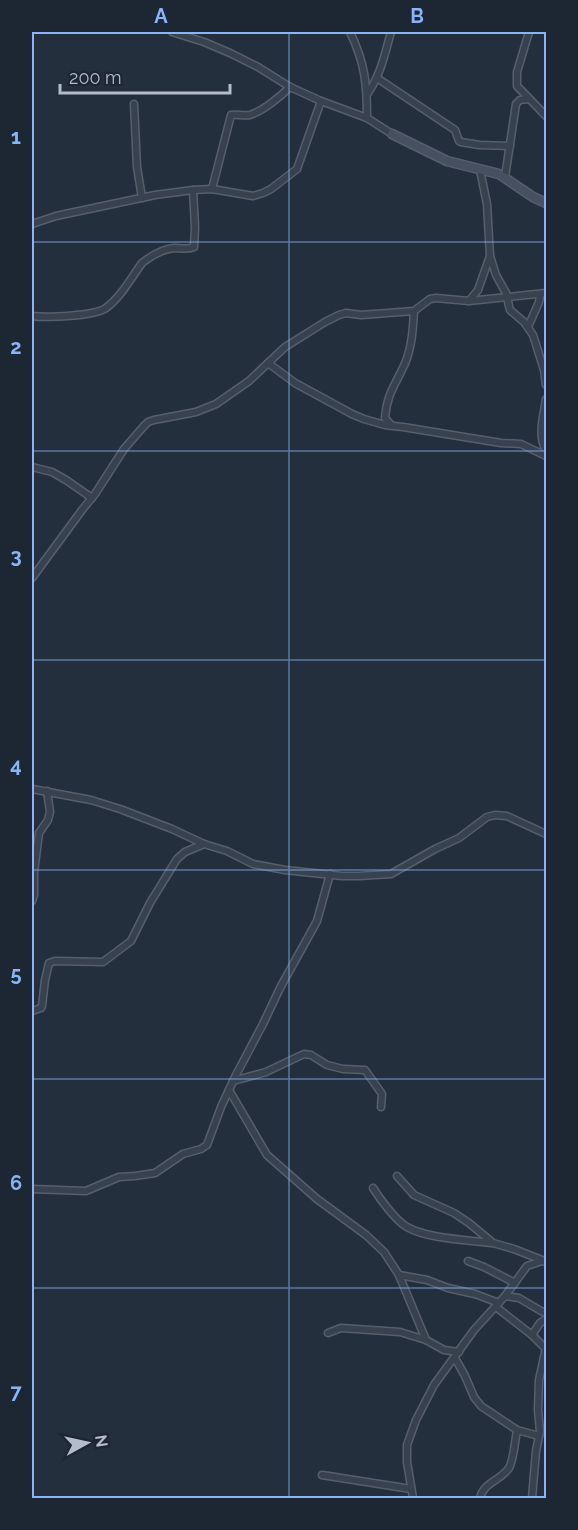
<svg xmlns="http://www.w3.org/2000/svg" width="578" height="1530" font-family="Raleway,sans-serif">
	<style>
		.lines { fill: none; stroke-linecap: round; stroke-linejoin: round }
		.street-casing { stroke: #565f6c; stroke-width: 9 }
		.secondary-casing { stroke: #565f6c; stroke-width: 11 }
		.street { stroke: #38414e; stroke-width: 6 }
		.secondary { stroke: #465061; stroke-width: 8 }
		.grid { fill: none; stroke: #8ab4f8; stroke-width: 1.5; stroke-opacity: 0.55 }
		.neatline { fill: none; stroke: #8ab4f8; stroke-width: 2 }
		.grid-label { font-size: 20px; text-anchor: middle; font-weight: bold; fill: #8ab4f8 }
	</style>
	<rect width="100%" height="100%" fill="#242f3e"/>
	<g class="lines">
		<g class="street-casing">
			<g id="street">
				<polyline points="172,32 204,42 230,53 258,67 290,87 321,101 367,118 392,134"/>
				<path d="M350,32c15,31 17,52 17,86"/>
				<polyline points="529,32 517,72 517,86 546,116"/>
				<polyline points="377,78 455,130 459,141 461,142 479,145 510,146"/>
				<path d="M368,93c13,-19 17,-40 23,-61"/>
				<polyline points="134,104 137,167 142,198"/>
				<polyline points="480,170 487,204 490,256 496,275 506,293 510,310 524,322 533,335 544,370 546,385"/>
				<polyline points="505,177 516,104 520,100 528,99"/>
				<path d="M212,189l19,-74c6,-1 12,1 19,0 13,-4 31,-19 40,-28"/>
				<polyline points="32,224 56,216 155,195 193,190 212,189 253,196 263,193 271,189 297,169 321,101"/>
				<polyline points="469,301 478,290 490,256"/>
				<path d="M32,316c14,2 63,0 74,-8 15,-11 25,-30 36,-45 9,-7 21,-14 32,-15 7,0 13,2 20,-1l1,-20 -2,-37"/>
				<polyline points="528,327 539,302 540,295"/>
				<polyline points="268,363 295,383 352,414 364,419 385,425 403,427 501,443 521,444 546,456"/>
				<path d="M546,399c-2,15 -9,37 0,51"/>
				<path d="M391,425l-6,-7c2,-26 12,-35 21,-57 6,-16 7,-33 8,-50"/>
				<polyline points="32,467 52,472 66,480 92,498"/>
				<polyline points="32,578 82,510 95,494 124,449 144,426 148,422 154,420 196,412 216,404 249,381 285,347 325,322 339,315 346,313 361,315 414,311 430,299 436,298 469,301 546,293"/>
				<polyline points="32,789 91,800 120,809 172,829 204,844 227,851 253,864 285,870 342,876 359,876 391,874 435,849 459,838 487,817 495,815 507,816 546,834"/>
				<polyline points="32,901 34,895 34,872 39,833 48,820 50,812 47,791"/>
				<polyline points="32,1011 41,1008 42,1006 45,980 49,963 55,961 103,962 131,941 150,903 177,859 185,852 204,844"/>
				<polyline points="233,1081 266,1072 304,1054 311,1055 327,1065 343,1069 365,1070 382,1094 381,1107"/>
				<polyline points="229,1090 267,1155 317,1199 366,1235 384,1252 399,1275 426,1340"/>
				<polyline points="397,1176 414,1195 454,1213 469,1223 493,1243 514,1249 542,1260"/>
				<path d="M373,1188c7,11 23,33 34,39 21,12 62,13 85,16"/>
				<polyline points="32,1189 86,1191 119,1177 135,1176 155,1173 183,1154 201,1149 207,1145 221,1107 236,1075 263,1024 280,988 317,921 330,874"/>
				<polyline points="468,1261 484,1267 515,1283"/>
				<polyline points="399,1275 427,1280 448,1288 475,1294 499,1303"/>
				<polyline points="505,1296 519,1298 541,1311 546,1313"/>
				<polyline points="496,1307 532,1335 546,1349"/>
				<polyline points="328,1333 341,1328 400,1332 426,1340 444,1350 459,1352"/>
				<polyline points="532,1335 540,1323 546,1319"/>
				<polyline points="455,1358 465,1376 474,1397 481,1406 517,1430 539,1436"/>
				<polyline points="322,1475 411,1489"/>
				<polyline points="413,1498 407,1462 407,1445 416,1420 434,1385 474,1330 505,1296 527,1266 542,1261 546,1262"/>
				<path d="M480,1498c4,-16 20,-17 29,-30 5,-9 6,-28 8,-38"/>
				<polyline points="532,1498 536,1451 540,1431 538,1410 539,1380 546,1348"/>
			</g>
		</g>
		<g class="secondary-casing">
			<polyline id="secondary" points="392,134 447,161 499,174 533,197 546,203"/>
		</g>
		<use href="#street" class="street"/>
		<use href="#secondary" class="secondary"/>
	</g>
	<path class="grid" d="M289,32v1466M32,242h514M32,451h514M32,660h514M32,870h514M32,1079h514M32,1288h514"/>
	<rect width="578" height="1530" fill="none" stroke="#1d2633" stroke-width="66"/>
	<g transform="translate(87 1443) rotate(82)" stroke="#1d2633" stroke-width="4.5" paint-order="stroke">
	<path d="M0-4.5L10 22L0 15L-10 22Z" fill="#b4bcc9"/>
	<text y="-9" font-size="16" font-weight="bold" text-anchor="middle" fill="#b4bcc9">N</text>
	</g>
	<path d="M60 84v9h170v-9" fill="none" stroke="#b4bcc9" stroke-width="3"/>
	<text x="69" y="84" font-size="18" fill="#b4bcc9" stroke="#1d2633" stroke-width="4.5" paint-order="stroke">200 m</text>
	<rect x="33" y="33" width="512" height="1464" class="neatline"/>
	<g class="grid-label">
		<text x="161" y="23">A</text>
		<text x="417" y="23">B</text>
		<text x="16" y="144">1</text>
		<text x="16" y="354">2</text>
		<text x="16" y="563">3</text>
		<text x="16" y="772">4</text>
		<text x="16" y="981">5</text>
		<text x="16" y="1190">6</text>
		<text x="16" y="1399">7</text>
	</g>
</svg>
